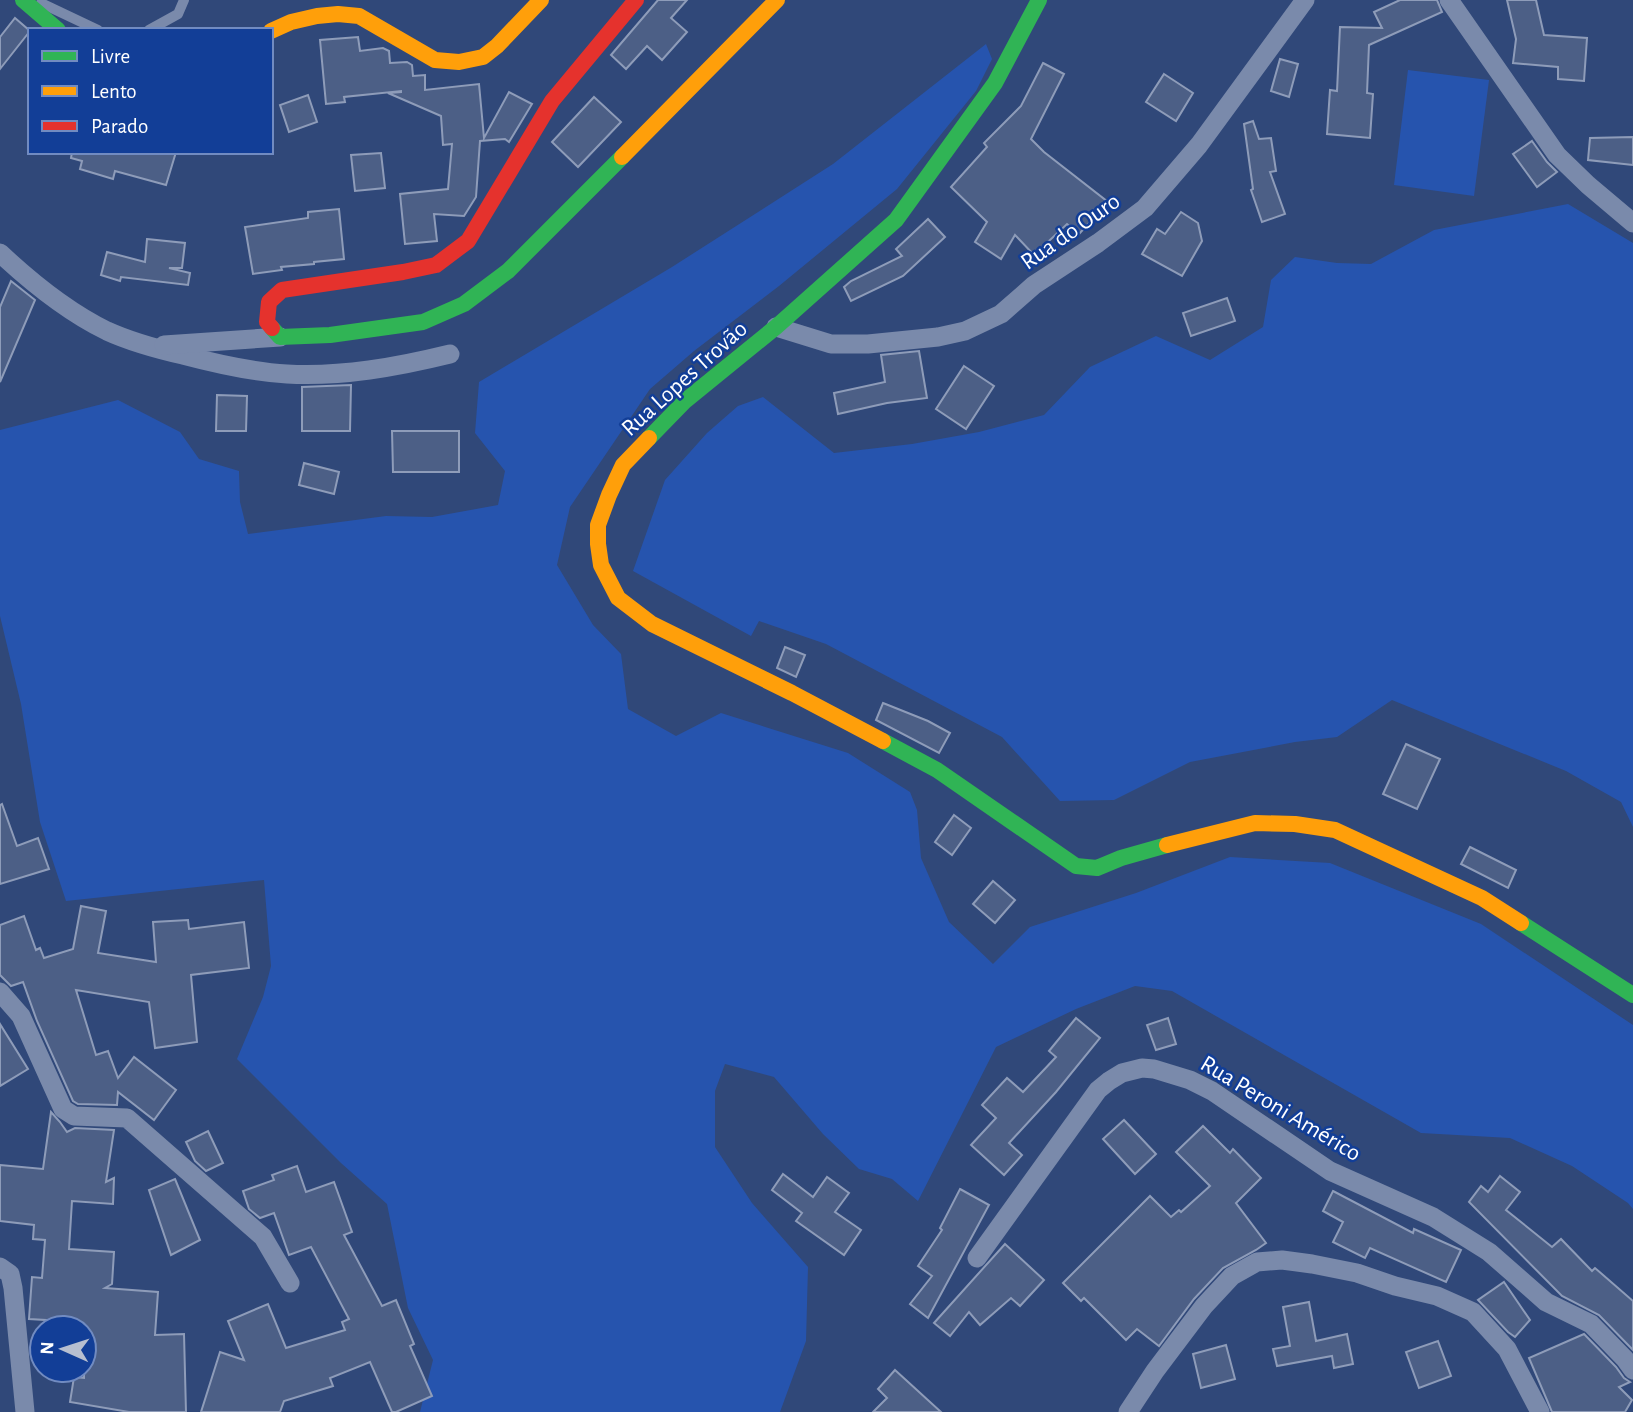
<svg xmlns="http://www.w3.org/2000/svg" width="1633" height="1412" font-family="'Alegreya Sans',sans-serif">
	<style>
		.green { fill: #2654ae }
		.building { fill: #4c5f86; stroke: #8e9cb9; stroke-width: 2 }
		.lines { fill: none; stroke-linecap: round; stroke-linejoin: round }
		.lane { stroke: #7a8aab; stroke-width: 10 }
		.street { stroke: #7a8aab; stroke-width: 19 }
		.fast { stroke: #30b455; stroke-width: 16 }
		.slow { stroke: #ff9f0a; stroke-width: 16 }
		.jam { stroke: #e5322d; stroke-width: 16 }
		.labels { text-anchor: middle; stroke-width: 5; stroke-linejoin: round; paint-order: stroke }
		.street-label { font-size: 24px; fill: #fff; stroke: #123e97 }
	</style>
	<rect width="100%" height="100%" fill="#304879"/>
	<g class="green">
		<polygon points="986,44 992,59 976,91 897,189 779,286 694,351 650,389 570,507 557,565 593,625 621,654 628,709 676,736 721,713 848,753 910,792 917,810 921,858 949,922 993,964 1030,927 1136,893 1230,857 1330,863 1481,924 1633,1025 1633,1209 1628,1203 1572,1166 1510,1138 1421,1133 1172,991 1135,986 1076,1009 996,1047 918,1201 892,1179 859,1169 823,1134 774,1077 725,1064 715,1091 715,1147 752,1203 808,1267 806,1341 780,1412 420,1412 433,1360 408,1308 387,1204 341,1163 237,1059 263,997 271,966 264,880 66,901 40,822 21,704 0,616 0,430 118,400 180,432 199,459 239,471 240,502 248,534 386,516 432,517 498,505 505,471 475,433 479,382 672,267 833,164"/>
		<polygon points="1408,70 1489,80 1474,196 1394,185"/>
		<polygon points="1568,204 1633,243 1633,827 1621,802 1566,771 1392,700 1337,737 1295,742 1190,762 1114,800 1060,801 1002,737 826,644 759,621 751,636 633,571 665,480 707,433 738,406 763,397 834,453 912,444 979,432 1044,415 1090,367 1156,336 1210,360 1263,327 1271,280 1295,257 1337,263 1371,264 1434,230"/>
	</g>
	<g class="building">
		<polygon points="658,0 687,0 671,18 687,32 662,60 647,46 626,69 611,55"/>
		<polygon points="1400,0 1437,0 1442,12 1369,45 1367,93 1373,94 1370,138 1327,134 1330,90 1337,91 1340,27 1382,28 1374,12"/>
		<polygon points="1507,0 1536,0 1544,35 1587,38 1584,81 1558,79 1558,67 1513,63 1516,39"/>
		<polygon points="15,18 30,31 0,69 0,37"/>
		<polygon points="358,37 360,51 383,48 389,51 390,63 407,62 412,65 413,76 425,75 425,90 479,84 484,138 509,92 532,104 509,142 505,139 480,141 476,197 464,216 434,214 437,241 405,244 400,194 448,189 452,144 443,145 441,116 388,93 401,92 401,91 344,97 345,102 326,104 320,40"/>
		<polygon points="1280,59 1298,64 1289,97 1271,91"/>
		<polygon points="1043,63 1064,74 1031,139 1044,152 1108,202 1079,234 1067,224 1034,255 1015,235 1001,259 975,242 987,222 951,187 987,147 984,143 1021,106"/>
		<polygon points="1164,74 1193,93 1176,121 1146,102"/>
		<polygon points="308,95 317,122 289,132 280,105"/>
		<polygon points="594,97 621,122 578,167 552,142"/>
		<polygon points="1253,121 1259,139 1271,138 1276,171 1270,172 1285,214 1262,222 1251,190 1253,189 1244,124"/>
		<polygon points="1633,137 1633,165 1588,160 1590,138"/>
		<polygon points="1532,141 1547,162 1557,172 1537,187 1513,154"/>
		<polygon points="72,152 176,152 166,185 115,171 113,179 80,169 82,161 71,158"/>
		<polygon points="381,153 385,188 355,191 351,155"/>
		<polygon points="339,209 344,259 314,262 314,264 281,267 282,270 253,274 245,227 308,218 308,212"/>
		<polygon points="1181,212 1198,223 1202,241 1182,276 1142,254 1157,229 1165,234"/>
		<polygon points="928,219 945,237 903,276 851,301 844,287 851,281 902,256 896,249"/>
		<polygon points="147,239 185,243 182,268 169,268 190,273 188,285 121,277 120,281 101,275 107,252 145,262"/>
		<polygon points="11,281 35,300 0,382 0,307"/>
		<polygon points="1227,298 1235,321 1191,336 1183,313"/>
		<polygon points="919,351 927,398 887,403 838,414 834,393 885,382 881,355"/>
		<polygon points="964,366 994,386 966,429 936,409"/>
		<polygon points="351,385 350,431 302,431 302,387"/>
		<polygon points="217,395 247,396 246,431 216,431"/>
		<polygon points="392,431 459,431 459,472 393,472"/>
		<polygon points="304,463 339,472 334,494 299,485"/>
		<polygon points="785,647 805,655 796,677 777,668"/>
		<polygon points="883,703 928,721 950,733 939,753 876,720"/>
		<polygon points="1406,744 1440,759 1417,809 1383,794"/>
		<polygon points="2,804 17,846 38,838 49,869 0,884 0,805"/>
		<polygon points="954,815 971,828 952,855 935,842"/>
		<polygon points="1470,847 1516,870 1508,888 1461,864"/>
		<polygon points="993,881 1015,900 995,923 973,904"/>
		<polygon points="81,906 106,911 98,953 156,962 153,922 188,920 189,929 244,922 249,968 191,975 197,1042 155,1048 149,1002 76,990 96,1055 108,1051 118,1078 134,1057 176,1090 154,1120 118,1092 117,1105 78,1104 73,1101 37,1021 23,982 11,986 0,975 0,925 24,916 36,950 40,948 44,958 73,949"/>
		<polygon points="1076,1018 1100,1038 1056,1092 1009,1143 1022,1155 1004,1175 971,1145 996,1118 982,1105 1007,1078 1023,1092 1056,1057 1049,1051"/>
		<polygon points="1168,1018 1176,1044 1156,1050 1147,1025"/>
		<polygon points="0,1024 28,1069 0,1086"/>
		<polygon points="51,1112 60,1122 67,1132 75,1128 114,1130 106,1182 114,1178 113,1204 72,1201 69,1249 114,1252 112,1284 105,1288 158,1292 155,1335 184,1334 186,1412 129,1412 70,1402 74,1377 84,1378 84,1328 63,1328 63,1321 29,1319 32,1277 42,1278 45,1240 33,1239 34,1225 0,1221 0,1165 43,1169"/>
		<polygon points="1124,1120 1156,1154 1135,1174 1103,1139"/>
		<polygon points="1203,1126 1230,1153 1233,1149 1261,1178 1236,1203 1266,1243 1256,1250 1223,1268 1194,1299 1159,1346 1137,1329 1126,1340 1084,1298 1081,1301 1063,1283 1150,1196 1171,1217 1179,1210 1181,1212 1210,1186 1176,1152"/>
		<polygon points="208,1131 223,1163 206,1171 195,1161 186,1142"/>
		<polygon points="297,1166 306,1192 334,1182 352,1232 344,1235 382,1306 396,1300 414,1344 410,1346 432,1396 396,1412 392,1412 370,1362 330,1378 333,1386 284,1401 280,1412 201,1412 220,1352 244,1360 228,1321 268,1304 286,1348 345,1330 342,1322 349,1319 311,1247 289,1255 274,1213 260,1218 249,1209 243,1191 274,1180 272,1175"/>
		<polygon points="783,1174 813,1197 827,1177 849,1193 835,1212 861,1230 844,1255 796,1221 802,1213 772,1190"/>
		<polygon points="1500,1176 1520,1192 1506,1210 1552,1247 1561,1239 1592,1271 1595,1268 1633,1301 1633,1350 1599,1315 1562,1296 1469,1202 1481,1186 1488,1192"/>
		<polygon points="175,1179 200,1240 171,1255 149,1190"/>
		<polygon points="960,1189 989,1205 928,1318 910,1304 932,1276 918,1266 942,1230 940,1228"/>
		<polygon points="1333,1191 1413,1233 1414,1229 1461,1250 1446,1282 1370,1248 1365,1258 1333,1242 1343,1222 1323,1211"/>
		<polygon points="1005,1244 1044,1280 1020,1306 1011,1298 980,1325 969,1312 950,1336 934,1323"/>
		<polygon points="1504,1282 1530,1320 1515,1337 1508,1332 1478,1300"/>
		<polygon points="1309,1302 1316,1341 1347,1334 1353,1364 1334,1368 1332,1356 1277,1366 1273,1349 1290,1346 1283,1307"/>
		<polygon points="1584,1334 1616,1367 1624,1378 1630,1382 1619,1387 1632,1400 1625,1412 1552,1412 1529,1358"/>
		<polygon points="1438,1341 1451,1376 1419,1388 1406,1352"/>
		<polygon points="1226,1345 1235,1379 1201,1388 1193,1354"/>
		<polygon points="895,1370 941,1412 873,1412 887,1398 878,1389"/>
	</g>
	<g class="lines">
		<g class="lane">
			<polyline points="41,3 98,30"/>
			<polyline points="149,30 178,14 184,0"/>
		</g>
		<g class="street">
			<polyline points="1449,0 1557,155 1588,185 1633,223"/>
			<path d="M0,253c32,30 68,59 107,78 24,11 50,18 76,24 34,9 69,17 104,19 55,3 110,-7 163,-20"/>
			<polyline points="776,327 831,344 868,344 938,337 965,331 1001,314 1034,285 1098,243 1145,208 1199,145 1305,0"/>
			<polyline points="164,345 280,337"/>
			<polyline points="0,992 21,1016 63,1109 74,1116 127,1118 263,1237 290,1283"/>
			<polyline points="977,1258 1098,1090 1109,1081 1122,1073 1142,1068 1154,1069 1190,1080 1212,1091 1330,1171 1433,1217 1489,1252 1546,1302 1591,1324 1625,1359 1633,1370"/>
			<polyline points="0,1267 10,1274 13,1288 25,1412"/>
			<polyline points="1128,1412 1155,1371 1204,1306 1232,1276 1257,1262 1282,1260 1312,1264 1357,1273 1395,1286 1437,1296 1473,1312 1507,1349 1540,1412"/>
		</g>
		<g class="fast">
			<polyline points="23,0 58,30"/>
			<polyline points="272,328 280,337 330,335 423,322 464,304 508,271 622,157"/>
			<polyline points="649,438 685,401 776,327 896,220 995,83 1039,0"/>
			<polyline points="883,741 937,770 1076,866 1097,868 1121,858 1167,845"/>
			<polyline points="1521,923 1633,995"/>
		</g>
		<g class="slow">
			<polyline points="271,31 291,22 317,16 338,14 359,16 435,60 459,62 483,57 497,46 541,0"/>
			<polyline points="622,157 777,0"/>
			<polyline points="649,438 623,465 609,495 598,525 598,544 601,565 618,598 652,624 792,693 883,741"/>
			<polyline points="1167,845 1255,823 1295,824 1335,830 1482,898 1521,923"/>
		</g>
		<polyline class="jam" points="272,328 267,322 269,302 282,290 403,272 436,265 468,241 552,101 636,0"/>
	</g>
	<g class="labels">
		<g class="street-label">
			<text transform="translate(1070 231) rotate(-35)" y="8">Rua do Ouro</text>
			<text transform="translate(684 378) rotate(-42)" y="8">Rua Lopes Trovão</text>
			<text transform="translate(1281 1108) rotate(31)" y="8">Rua Peroni Américo</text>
		</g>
	</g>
	<rect x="28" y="28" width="245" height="126" fill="#123e97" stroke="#718bc1" stroke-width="2"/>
	<rect x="42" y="51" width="35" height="10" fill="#30b455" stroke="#718bc1" stroke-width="2"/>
	<text x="91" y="63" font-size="21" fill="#ffffff">Livre</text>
	<rect x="42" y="86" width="35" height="10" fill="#ff9f0a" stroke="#718bc1" stroke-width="2"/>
	<text x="91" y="98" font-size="21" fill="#ffffff">Lento</text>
	<rect x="42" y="121" width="35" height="10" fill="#e5322d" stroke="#718bc1" stroke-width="2"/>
	<text x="91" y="133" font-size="21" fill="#ffffff">Parado</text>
	<g transform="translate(63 1349) rotate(273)"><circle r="33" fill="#123e97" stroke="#718bc1" stroke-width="2"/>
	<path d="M0-5L12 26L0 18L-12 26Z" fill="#b7bfd0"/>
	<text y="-10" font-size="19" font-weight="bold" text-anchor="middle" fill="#ffffff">N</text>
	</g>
</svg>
